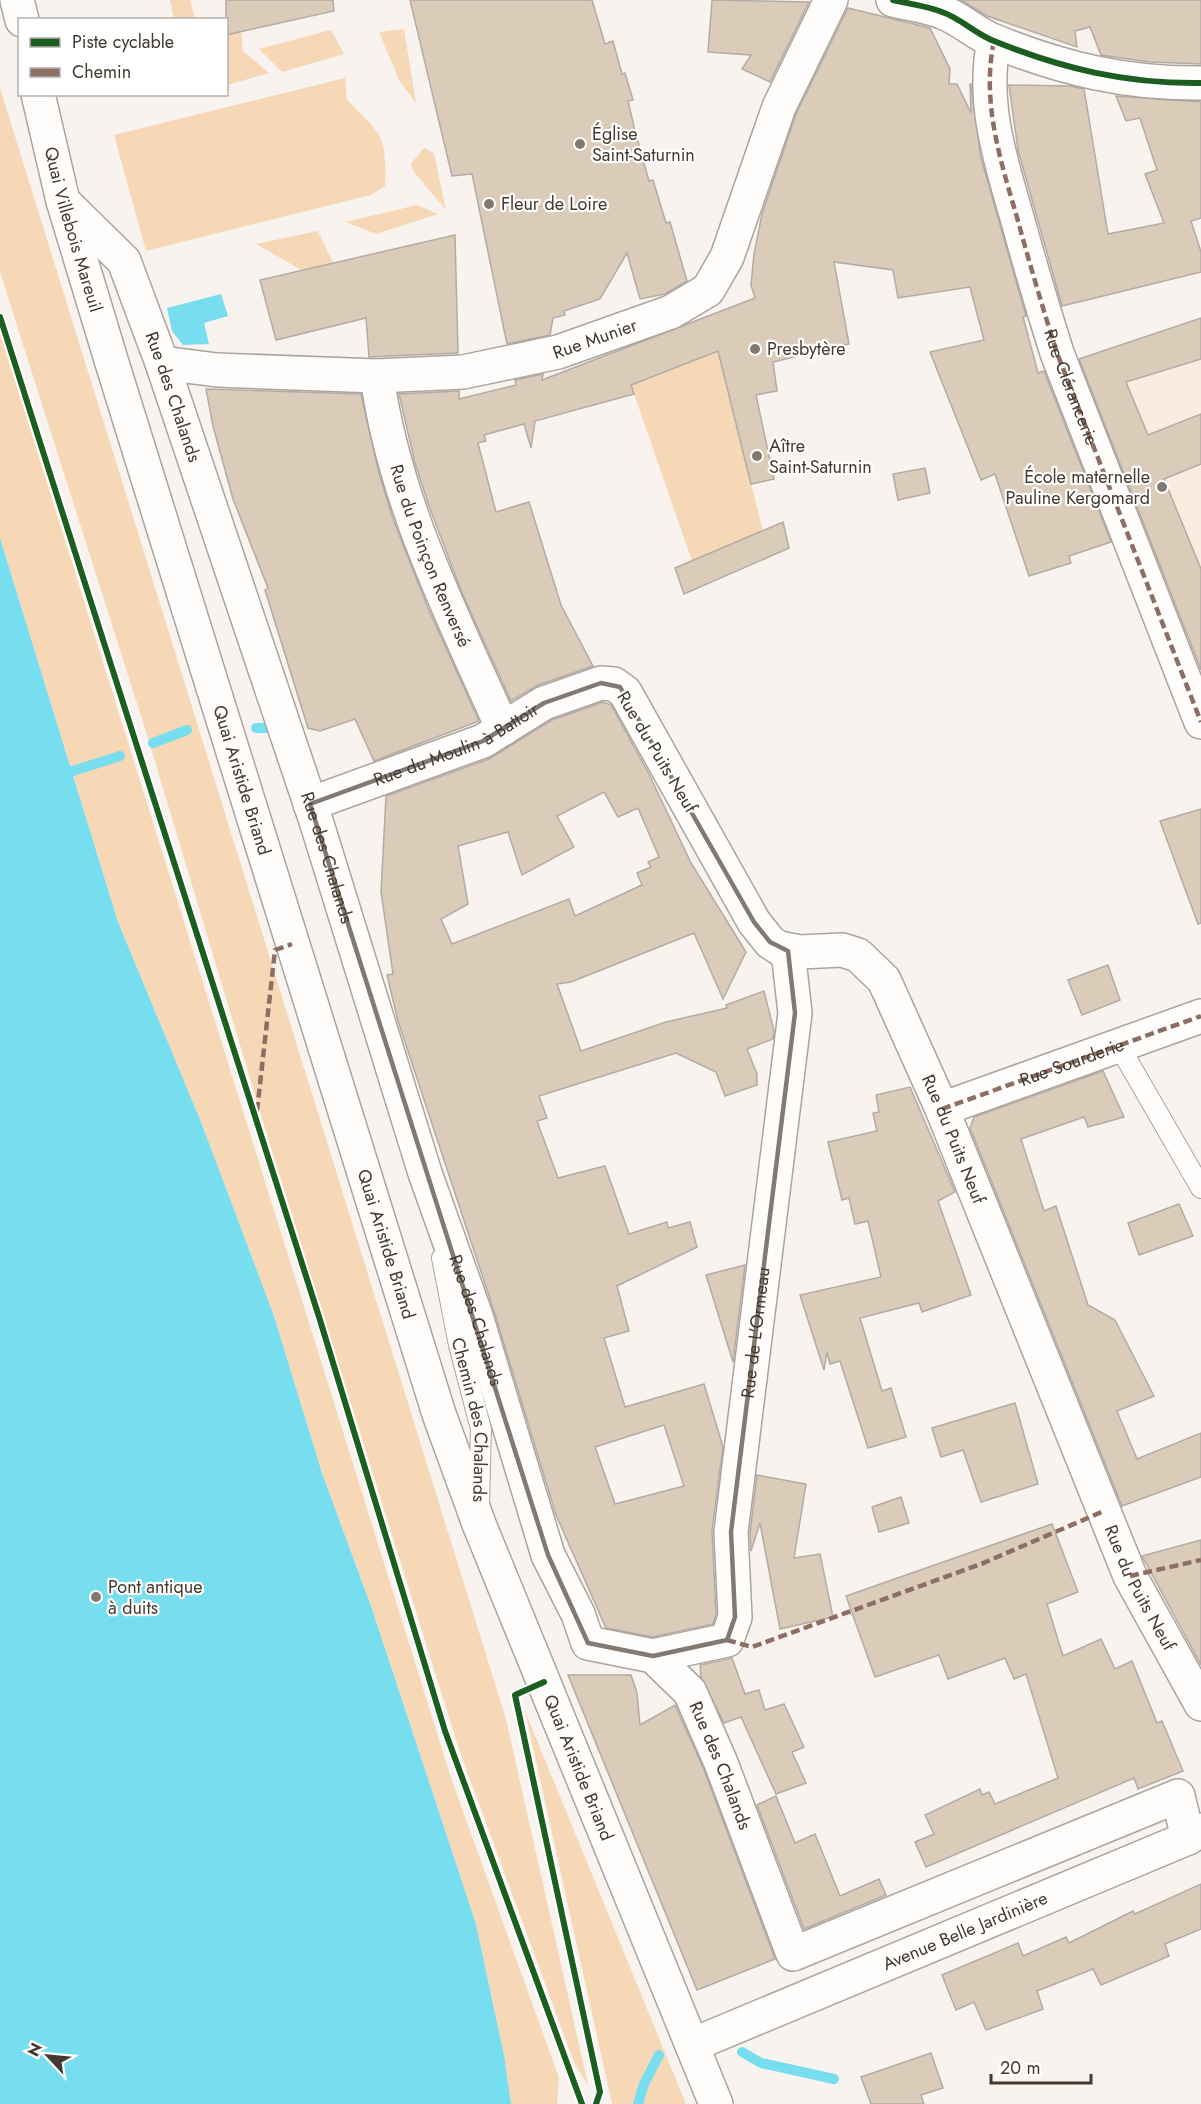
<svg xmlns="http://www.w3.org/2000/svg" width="1201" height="2104" font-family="Jost,sans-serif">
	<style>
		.built { fill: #faede0 }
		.green { fill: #f6d7b6 }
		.water { fill: #77deef }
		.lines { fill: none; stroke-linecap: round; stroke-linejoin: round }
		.stream { stroke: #77deef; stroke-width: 10 }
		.building { fill: #dbcbb9; stroke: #b2aca5; stroke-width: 1.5; fill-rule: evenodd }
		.lane-casing { stroke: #aba49e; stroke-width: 22 }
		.street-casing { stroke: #aba49e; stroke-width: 36 }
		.secondary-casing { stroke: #aba49e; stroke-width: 36 }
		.lane { stroke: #fefdfc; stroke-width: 20 }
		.street { stroke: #fefdfc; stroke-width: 33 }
		.secondary { stroke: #fefdfc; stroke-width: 33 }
		.quiet { stroke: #8d6e63; stroke-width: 4.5; stroke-dasharray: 9 4.5; stroke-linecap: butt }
		.cycleway-casing { stroke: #fff; stroke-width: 10 }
		.cycleway { stroke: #1b5e20; stroke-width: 6 }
		.marked { fill: none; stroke: #827a72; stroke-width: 4.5; stroke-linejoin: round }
		.poi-dot { fill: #827a72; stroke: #fff; stroke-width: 2 }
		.labels { text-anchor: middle; stroke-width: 4.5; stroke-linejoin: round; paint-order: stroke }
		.poi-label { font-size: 18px; fill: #43392f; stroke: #fff; text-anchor: start }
		.street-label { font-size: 18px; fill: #43392f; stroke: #fff }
	</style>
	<rect width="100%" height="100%" fill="#f8f3ee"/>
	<polygon class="built" points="1201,345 1201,638 1183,630 1081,384"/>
	<g class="green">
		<polygon points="170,0 190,0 195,19 174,19"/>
		<polygon points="404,29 416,103 399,80 379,32"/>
		<polygon points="331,30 344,54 282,72 259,49"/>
		<polygon points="241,31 243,51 269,73 227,85 227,35"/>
		<path d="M345,78l2,22c35,34 40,37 38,86l-14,9 -225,56 -32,-116z"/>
		<polygon points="0,88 506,1719 588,2085 575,2065 459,1749 271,1148 148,738 0,272"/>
		<polygon points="424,148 434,153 446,210 414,172 411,164"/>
		<polygon points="417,205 438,214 376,234 346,222"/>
		<polygon points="318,231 334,265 305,272 256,244"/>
		<polygon points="0,332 451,1778 559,2078 557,2104 511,2104 504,2055 476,1924 372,1609 322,1473 274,1316 201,1122 118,922 0,538"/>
		<polygon points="718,351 763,531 692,561 631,385"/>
		<polygon points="525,1711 686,2104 612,2104"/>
	</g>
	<g class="water">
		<polygon points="221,294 228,316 204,323 209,344 183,345 172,331 167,308"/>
		<polygon points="0,538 118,922 201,1122 274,1316 322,1473 372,1609 476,1924 504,2055 511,2104 0,2104"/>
	</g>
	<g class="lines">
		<g class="stream">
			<polyline points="256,728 272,728"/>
			<polyline points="153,743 187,730"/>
			<polyline points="60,775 120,756"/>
			<polyline points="742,2052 761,2063 834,2079"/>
			<polyline points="638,2104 644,2084 659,2055"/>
		</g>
	</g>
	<g class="building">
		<polygon points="226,0 333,0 334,11 226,35"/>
		<polygon points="410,0 592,0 605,44 613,41 622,74 625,73 633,100 628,101 636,135 649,181 653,180 666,223 670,222 687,281 665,294 640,299 627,253 600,299 564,311 565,315 553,318 550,335 507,344 472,174 452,176"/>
		<polygon points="712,0 809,2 770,82 742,69 751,55 708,52"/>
		<polygon points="961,0 1201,0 1201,64 1149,62 1101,55 1090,27 1075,31 1077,47 987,16"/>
		<polygon points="848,8 930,28 950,69 949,84 957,84 971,113 970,84 971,84 981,158 1026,316 1023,317 1038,373 1044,371 1111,542 1069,556 1071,563 1029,576 995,474 981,480 930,352 984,340 970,287 898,298 893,270 834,262 849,344 773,362 777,391 756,395 774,479 751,484 718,351 631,385 634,394 535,421 531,448 524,424 484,435 486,441 478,443 496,512 529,502 561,605 593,666 538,685 511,701 462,593 429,506 415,463 399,394 459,391 459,399 516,385 515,380 543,374 542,380 755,298 751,285 754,254 762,214 796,114"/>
		<polygon points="1009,85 1070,86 1084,89 1108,234 1164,223 1145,174 1157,170 1140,118 1126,121 1116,96 1201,102 1201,218 1191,221 1201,252 1201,272 1062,306 1018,150"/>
		<polygon points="455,235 458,353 369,357 366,318 276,340 260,280"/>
		<polygon points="1201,318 1201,359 1126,382 1148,435 1201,414 1201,464 1164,479 1201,569 1201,670 1079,359"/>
		<polygon points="206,389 361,394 379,473 393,519 428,608 479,721 374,761 355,719 320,731 308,728 265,590 268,588 233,499 213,426"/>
		<polygon points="925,468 930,493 898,500 893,474"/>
		<polygon points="783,522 789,548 684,594 675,568"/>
		<path d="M603,702l8,3 38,69 42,89 55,89 -23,47 -29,-66 -123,49 -14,2 24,67 85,-29 61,-14 -1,-3 38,-14 10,40 -1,8 -26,10 10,25v11l-32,11 -9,-24 -40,-19 -137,43 8,22 -10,3 21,57 47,-12 24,68 38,-12 1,6 22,-6 7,25 -80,39 12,45 -25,7 21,69 79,-23 19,63 -11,83 4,84 -3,10 -60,13 -47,-9 -50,-113 -62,-204 -96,-290 -11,-46 6,-1 -12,-82 5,-96 103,-37 63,-39zM604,792l14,25 20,-9 21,49 -11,5 3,5 -14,6 5,12 -67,31 -6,-17 -117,45 -11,-25 27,-15 -10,-58 50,-14 14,43 52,-28 -17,-31zM664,1425l20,61 -69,18 -20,-57z"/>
		<polygon points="1201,809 1201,923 1198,924 1160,821"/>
		<polygon points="1108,965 1120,1000 1082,1015 1068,980"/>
		<polygon points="1103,1071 1124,1117 1088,1127 1084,1117 1021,1139 1044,1211 1056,1206 1088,1305 1115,1320 1154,1396 1117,1411 1137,1459 1201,1433 1201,1477 1122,1506 970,1128 974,1117"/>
		<polygon points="910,1087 955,1192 938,1201 971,1295 922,1312 919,1303 860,1318 882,1391 891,1388 906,1437 868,1448 840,1361 830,1364 827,1352 824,1370 800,1295 881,1277 868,1221 855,1224 849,1198 842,1200 828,1142 877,1131 873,1113 879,1112 876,1095"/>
		<polygon points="1179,1204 1193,1236 1139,1255 1128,1223"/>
		<polygon points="745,1265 733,1362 706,1275"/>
		<polygon points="1015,1403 1038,1484 981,1502 963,1450 941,1457 932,1428"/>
		<polygon points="757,1475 806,1484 794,1558 820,1554 833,1617 780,1629 760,1523 751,1551 750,1533"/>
		<polygon points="901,1497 909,1523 879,1532 872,1507"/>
		<polygon points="1052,1524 1078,1592 1047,1604 1063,1656 1101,1639 1115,1669 1132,1661 1157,1723 1162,1721 1183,1771 1138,1789 1134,1778 926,1867 915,1842 934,1834 925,1815 980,1789 982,1795 989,1792 995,1804 1058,1778 1026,1674 1014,1679 1005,1658 948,1679 939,1655 875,1677 846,1596"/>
		<polygon points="1201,1540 1201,1665 1142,1556"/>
		<polygon points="732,1658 745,1694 759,1690 765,1710 784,1704 804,1747 792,1752 806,1783 776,1794 741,1717 724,1723 701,1677 700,1665"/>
		<polygon points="568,1675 631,1675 637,1693 640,1725 675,1705 704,1770 775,1959 697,1990"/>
		<polygon points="776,1796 795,1843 815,1834 840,1896 879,1879 886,1895 804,1929 757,1805"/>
		<polygon points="1201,1884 1201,1929 1165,1944 1169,1956 1101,1985 1093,1969 1037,1991 1043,2009 986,2030 974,2002 956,2010 942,1975 1018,1943 1023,1956 1066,1937 1069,1943 1133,1911 1135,1914"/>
		<polygon points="931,2053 943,2088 921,2095 924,2104 871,2104 861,2077"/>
	</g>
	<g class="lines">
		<g class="lane-casing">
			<g id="lane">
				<polyline points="1119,1046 1201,1188"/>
				<path id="s1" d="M442,1258l17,87 22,84 -2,74"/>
			</g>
		</g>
		<g class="street-casing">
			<g id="street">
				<path d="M893,0c16,4 34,6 49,12 18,6 34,22 52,29 69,28 133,43 207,42"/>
				<path id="s2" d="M994,41c-13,62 7,121 24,180 12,44 25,88 39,132l144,369"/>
				<path id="s3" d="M63,201l61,60 38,102 155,461 108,349 51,143 72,239 30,59 10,29 65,13 37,36 31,71 72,191 385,-158 10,42"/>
				<path id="s4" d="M162,363l55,7 160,6 86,-4 95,-20 113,-40 37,-22 19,-33 52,-150 52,-107"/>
				<path id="s5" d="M377,376c17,125 75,239 126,353"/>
				<path id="s6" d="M310,804l173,-63 61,-38 57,-20 13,1 11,8 129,230 16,20 9,6 21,4 42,-2 16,5 26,25 58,129 188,467 71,128"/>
				<path id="s7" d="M942,1109l259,-93"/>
				<path id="s8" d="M653,1656l74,-16 8,-23 -4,-85 64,-519 -7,-62"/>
				<path id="s9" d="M692,2045l496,-207 13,-8"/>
			</g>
		</g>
		<g class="secondary-casing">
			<g id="secondary">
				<polyline points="17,0 22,20"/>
				<path id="s10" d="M38,94l25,107 49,162 327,1051 40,110 237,580"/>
			</g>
		</g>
		<use href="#lane" class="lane"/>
		<use href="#street" class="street"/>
		<use href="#secondary" class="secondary"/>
		<g class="quiet">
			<path d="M994,41c-13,62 7,121 24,180 12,44 25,88 39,132l144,369"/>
			<polyline points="942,1109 1201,1016"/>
			<polyline points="257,1111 275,950 292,944"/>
			<polyline points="1130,1576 1201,1560"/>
			<polyline points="727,1640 752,1647 981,1564 1104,1511"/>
		</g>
		<g class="cycleway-casing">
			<g id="cycleway">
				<path d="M893,0c16,4 34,6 49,12 18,6 34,22 52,29 69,28 133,43 207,42"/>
				<polyline points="0,317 320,1320 445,1731 582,2104"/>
				<polyline points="544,1682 515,1695 600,2092 596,2104"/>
			</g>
		</g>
		<use href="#cycleway" class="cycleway"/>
	</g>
	<path class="marked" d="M601,683l19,4 134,235 16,20 18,9 7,62 -64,519 4,85 -8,23 -74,16 -65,-13 -40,-88 -238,-751 173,-63 61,-38z"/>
	<g class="poi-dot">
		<circle cx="580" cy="144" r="6"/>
		<circle cx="489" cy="204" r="6"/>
		<circle cx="755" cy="349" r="6"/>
		<circle cx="757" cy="456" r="6"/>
		<circle cx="1162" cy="487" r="6"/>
		<circle cx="96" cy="1597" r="6"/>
	</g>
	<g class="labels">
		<g class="poi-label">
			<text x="592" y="140">Église<tspan x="592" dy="21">Saint-Saturnin</tspan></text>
			<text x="501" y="210">Fleur de Loire</text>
			<text x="767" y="355">Presbytère</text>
			<text x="769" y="452">Aître<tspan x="769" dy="21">Saint-Saturnin</tspan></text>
			<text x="1150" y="483" text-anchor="end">École maternelle<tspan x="1150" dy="21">Pauline Kergomard</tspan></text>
			<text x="108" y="1593">Pont antique<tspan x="108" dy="21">à duits</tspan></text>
		</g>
		<g class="street-label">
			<text dy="6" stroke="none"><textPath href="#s10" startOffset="140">Quai Villebois Mareuil</textPath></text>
			<text dy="6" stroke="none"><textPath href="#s4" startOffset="438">Rue Munier</textPath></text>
			<text dy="6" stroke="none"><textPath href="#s2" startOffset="358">Rue Clérancerie</textPath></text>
			<text dy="6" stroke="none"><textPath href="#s3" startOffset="230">Rue des Chalands</textPath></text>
			<text dy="6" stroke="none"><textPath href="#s5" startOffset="188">Rue du Poinçon Renversé</textPath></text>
			<text dy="6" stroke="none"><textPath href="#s6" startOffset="158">Rue du Moulin à Battoir</textPath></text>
			<text transform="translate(657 752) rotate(59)" y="6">Rue du Puits Neuf</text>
			<text dy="6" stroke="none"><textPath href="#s10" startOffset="716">Quai Aristide Briand</textPath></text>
			<text dy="6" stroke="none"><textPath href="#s3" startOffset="716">Rue des Chalands</textPath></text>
			<text dy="6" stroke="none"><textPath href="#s7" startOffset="138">Rue Sourderie</textPath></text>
			<text dy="6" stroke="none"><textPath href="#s6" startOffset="933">Rue du Puits Neuf</textPath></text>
			<text dy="6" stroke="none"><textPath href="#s10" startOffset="1202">Quai Aristide Briand</textPath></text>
			<text dy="6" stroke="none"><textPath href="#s3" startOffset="1202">Rue des Chalands</textPath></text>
			<text dy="6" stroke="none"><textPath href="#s8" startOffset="386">Rue de L'Ormeau</textPath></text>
			<text dy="6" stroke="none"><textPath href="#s1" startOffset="165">Chemin des Chalands</textPath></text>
			<text dy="6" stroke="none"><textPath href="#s6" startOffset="1419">Rue du Puits Neuf</textPath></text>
			<text dy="6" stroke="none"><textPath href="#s3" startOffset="1742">Rue des Chalands</textPath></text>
			<text dy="6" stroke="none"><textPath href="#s10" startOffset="1760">Quai Aristide Briand</textPath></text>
			<text dy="6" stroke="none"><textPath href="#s9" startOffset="296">Avenue Belle Jardinière</textPath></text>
		</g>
	</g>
	<rect x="18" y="18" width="210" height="78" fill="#ffffff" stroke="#b4b0ac" stroke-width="1.5"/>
	<rect x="30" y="38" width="30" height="9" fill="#1b5e20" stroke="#b4b0ac" stroke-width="1.5"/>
	<text x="72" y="48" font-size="18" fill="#43392f">Piste cyclable</text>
	<rect x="30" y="68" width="30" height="9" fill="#8d6e63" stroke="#b4b0ac" stroke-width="1.5"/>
	<text x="72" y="78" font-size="18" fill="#43392f">Chemin</text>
	<g transform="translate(48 2056) rotate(296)" stroke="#ffffff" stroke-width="4.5" paint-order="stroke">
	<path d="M0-4.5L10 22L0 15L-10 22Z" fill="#43392f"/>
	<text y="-9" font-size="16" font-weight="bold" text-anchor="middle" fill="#43392f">N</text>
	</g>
	<path d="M991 2074v9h100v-9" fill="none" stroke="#43392f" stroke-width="3"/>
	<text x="1000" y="2074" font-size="18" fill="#43392f" stroke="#ffffff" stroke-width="4.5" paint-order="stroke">20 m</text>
</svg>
